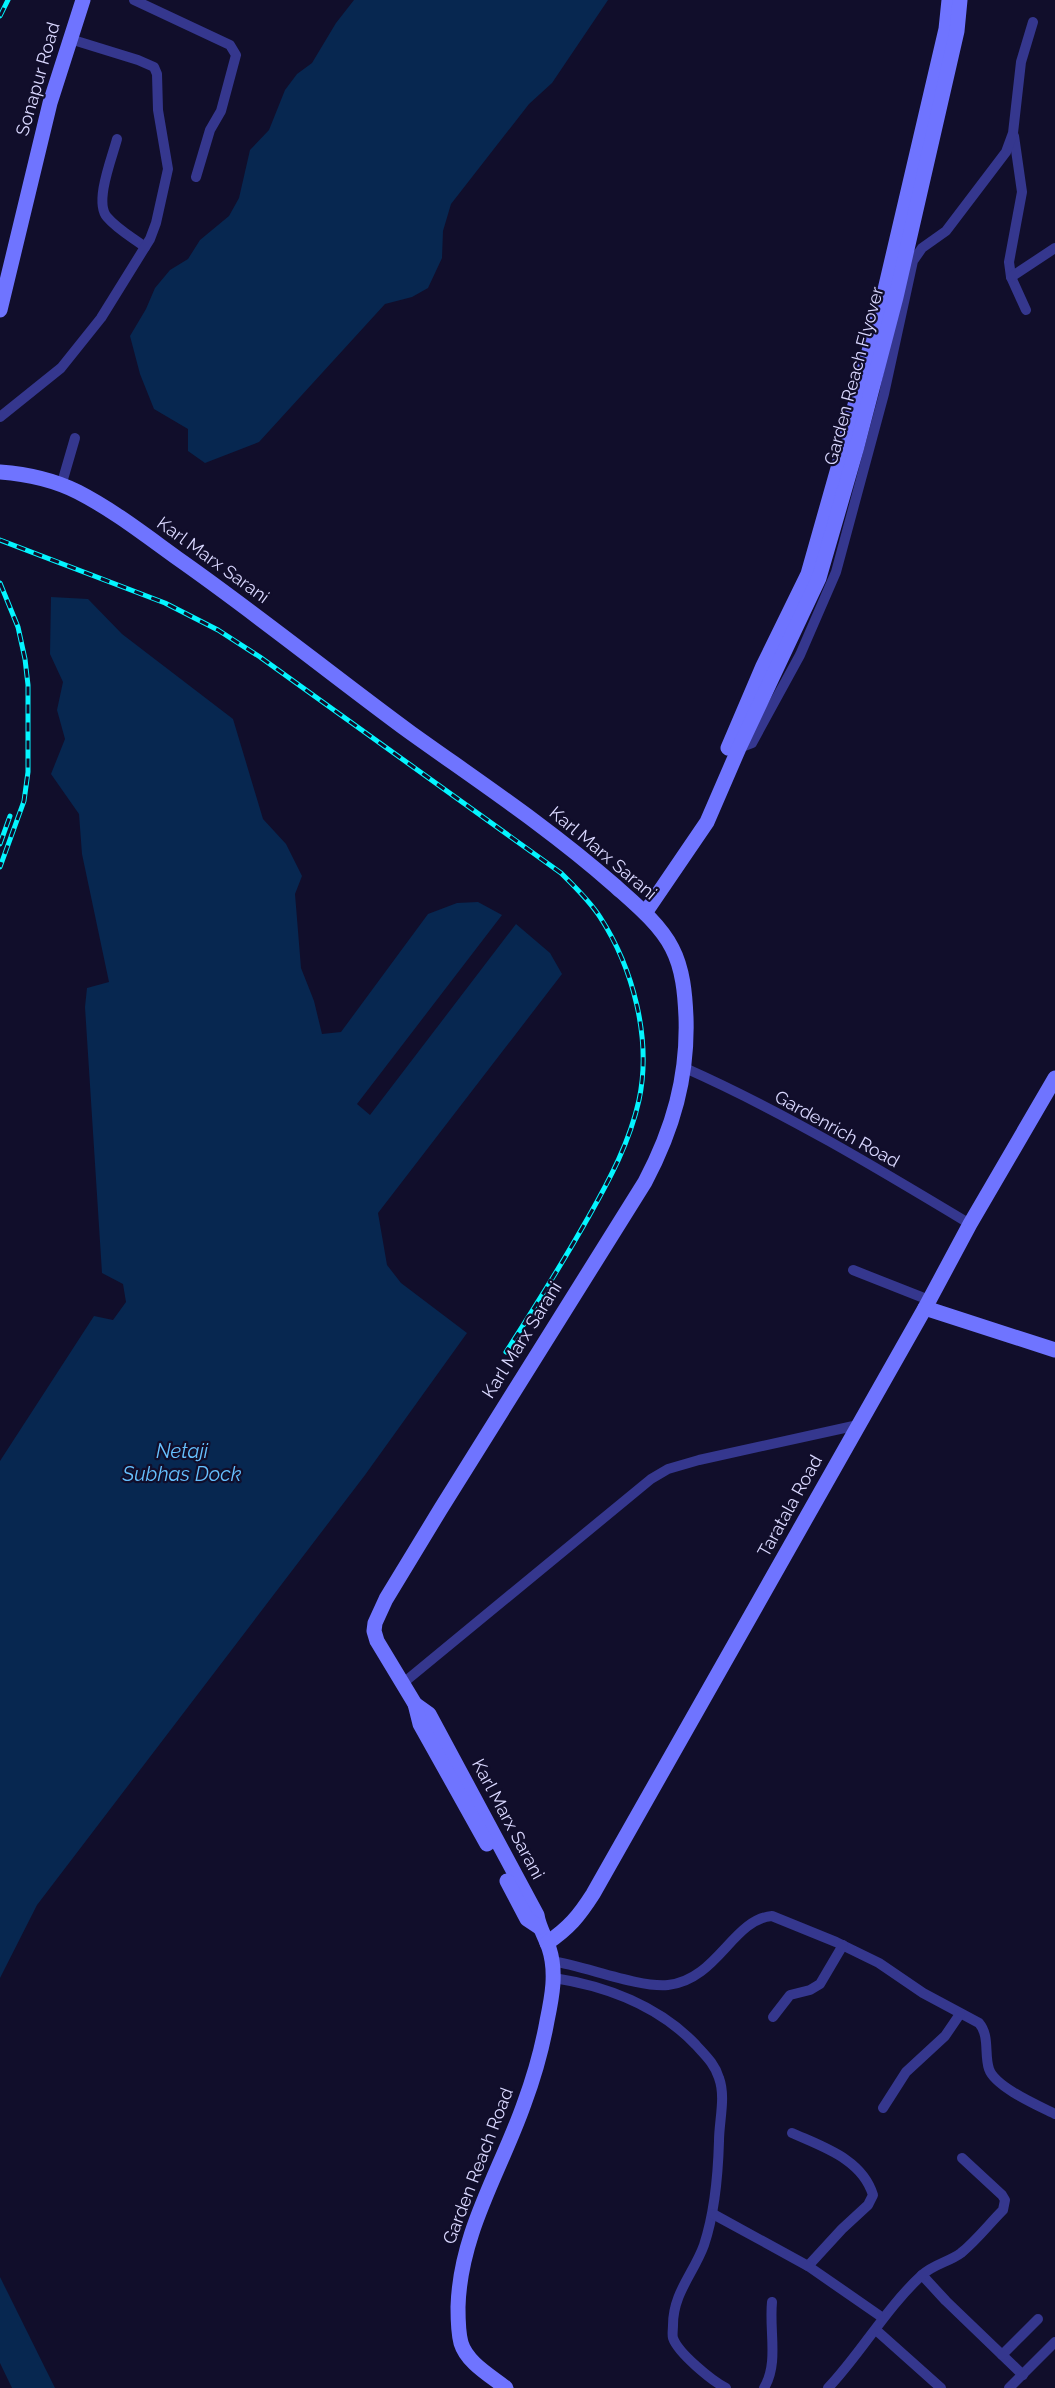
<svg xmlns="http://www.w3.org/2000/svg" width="1055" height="2388" font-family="Raleway,sans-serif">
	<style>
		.water { fill: #072750 }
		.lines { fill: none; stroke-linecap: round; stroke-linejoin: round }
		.street { stroke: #35378e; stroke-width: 10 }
		.secondary { stroke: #6f74ff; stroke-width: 15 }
		.rail-casing { stroke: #04f5ff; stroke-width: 5 }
		.rail { stroke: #110e2b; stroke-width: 3; stroke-dasharray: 9; stroke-linecap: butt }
		.labels { text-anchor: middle; stroke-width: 4.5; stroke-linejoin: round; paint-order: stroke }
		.street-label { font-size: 18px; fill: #dad8ff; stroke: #110e2b }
		.water-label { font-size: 20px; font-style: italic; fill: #66c1ff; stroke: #110e2b }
	</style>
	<rect width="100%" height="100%" fill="#110e2b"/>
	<g class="water">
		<polygon points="354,0 608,0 552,83 529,104 451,204 443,231 442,258 428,288 412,297 385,304 259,442 205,463 188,451 188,429 154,409 140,374 130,336 146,309 155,288 170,270 188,259 200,240 229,216 239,198 250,150 269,130 285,90 297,74 312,63 336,23"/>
		<polygon points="51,597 88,599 122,634 233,719 263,819 286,844 302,876 295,894 301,968 314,1001 322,1034 341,1032 428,914 457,903 478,902 502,915 357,1104 370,1115 516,924 550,953 562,974 378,1213 387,1265 401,1283 467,1333 365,1475 37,1905 0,1978 0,1461 94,1316 113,1320 126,1302 123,1284 102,1273 85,1007 87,988 109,982 82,854 79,814 51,774 65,739 57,710 63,682 50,654"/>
		<polygon points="0,2277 55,2388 12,2388 0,2363"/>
	</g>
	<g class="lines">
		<g class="street">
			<polyline points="134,0 230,45 236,55 221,111 210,130 196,177"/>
			<polyline points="1014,136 1022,192 1009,262 1011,277 1026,310"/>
			<path d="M117,139c-5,19 -23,63 -10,78 10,12 26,21 38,30"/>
			<polyline points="1011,277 1055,248"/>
			<polyline points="0,417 61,368 101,318 150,239 156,223 168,169 158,110 157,74 154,67 138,60 70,39"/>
			<polyline points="61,486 75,438"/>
			<polyline points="739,748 752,743 800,655 836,572 884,394 913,261 922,248 946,231 1006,152 1013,133 1021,62 1033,22"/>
			<path d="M685,1068c99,44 192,100 285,156"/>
			<polyline points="853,1270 929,1300"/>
			<polyline points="402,1684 651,1479 668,1469 699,1460 858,1425"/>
			<path d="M552,1961c33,5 87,27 116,24 49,-5 65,-66 104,-69l64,26 43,21 44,30 56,30c11,13 5,31 10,46 6,18 50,37 66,45"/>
			<path d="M554,1978c52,8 105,28 142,67 9,10 19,19 23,33 7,19 0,43 0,63 -1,35 -4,71 -15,104 -10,28 -31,48 -31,80 0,4 -1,10 0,13 5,15 39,43 53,50"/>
			<polyline points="773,2017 790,1995 810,1990 820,1984 843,1945"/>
			<polyline points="883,2108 906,2072 945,2036 960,2014"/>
			<path d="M792,2133c31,14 70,26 81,62l-5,10 -26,24 -34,37"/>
			<polyline points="713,2214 808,2266 883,2318"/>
			<polyline points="922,2275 946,2301 1023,2375"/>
			<polyline points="876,2330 941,2388"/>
			<polyline points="1002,2355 1038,2319"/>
			<path d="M764,2388c15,-25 5,-57 8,-86"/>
			<path d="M828,2388c34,-36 58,-80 94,-113 12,-11 27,-13 39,-22 16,-13 28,-29 42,-43l2,-10 -3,-5 -40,-37"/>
			<polyline points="1009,2388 1055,2342"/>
		</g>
		<g class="secondary">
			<polyline points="0,310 50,103 83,0"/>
			<path d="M0,472c27,2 54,8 78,20 35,18 67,43 99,66 80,56 155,117 234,175 70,50 138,95 203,152 20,18 46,39 58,63 11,21 13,46 14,69 2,60 -13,112 -41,165l-205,328 -54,89 -11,24 -1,8 3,10 38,63 14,10 108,201c2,13 8,21 12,33 8,24 3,49 -2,73 -5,28 -13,56 -23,83 -24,68 -64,129 -66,203 0,12 0,25 3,36 6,20 30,33 45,45"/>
			<polyline points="728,748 763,666 808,574 844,447 884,294 946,29 949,0"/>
			<polyline points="645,913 707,822 739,748 819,578 856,450 896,297 957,31 960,0"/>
			<polyline points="925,1308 1055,1350"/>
			<polyline points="415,1704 420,1724 487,1844"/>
			<polyline points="507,1881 527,1919 539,1927"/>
			<path d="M547,1943c22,-15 32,-27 46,-49l332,-586 45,-84 85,-146"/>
		</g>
		<g class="rail-casing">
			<g id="rail">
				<polyline points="0,16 8,0"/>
				<path d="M0,540l165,63 53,27 42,27 301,216c14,14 28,27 39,44 33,51 52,122 39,183 -9,41 -29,79 -50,116 -26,46 -54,91 -83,136"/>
				<polyline points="0,583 18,627 25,659 28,685 28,772 24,801 0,867"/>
				<polyline points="0,844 10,816"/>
			</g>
		</g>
		<use href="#rail" class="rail"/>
	</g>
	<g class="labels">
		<g class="street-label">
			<text transform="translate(38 79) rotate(-74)" y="6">Sonapur Road</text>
			<text transform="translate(854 376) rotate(-75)" y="6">Garden Reach Flyover</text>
			<text transform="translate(213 560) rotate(36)" y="6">Karl Marx Sarani</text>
			<text transform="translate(603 853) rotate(40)" y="6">Karl Marx Sarani</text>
			<text transform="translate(837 1129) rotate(29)" y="6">Gardenrich Road</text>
			<text transform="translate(522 1340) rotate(-58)" y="6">Karl Marx Sarani</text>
			<text transform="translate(790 1506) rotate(-61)" y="6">Taratala Road</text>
			<text transform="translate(508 1819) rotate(62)" y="6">Karl Marx Sarani</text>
			<text transform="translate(478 2166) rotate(-69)" y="6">Garden Reach Road</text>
		</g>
		<g class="water-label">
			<text x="182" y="1458">Netaji<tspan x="182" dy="23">Subhas Dock</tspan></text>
		</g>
	</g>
</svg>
